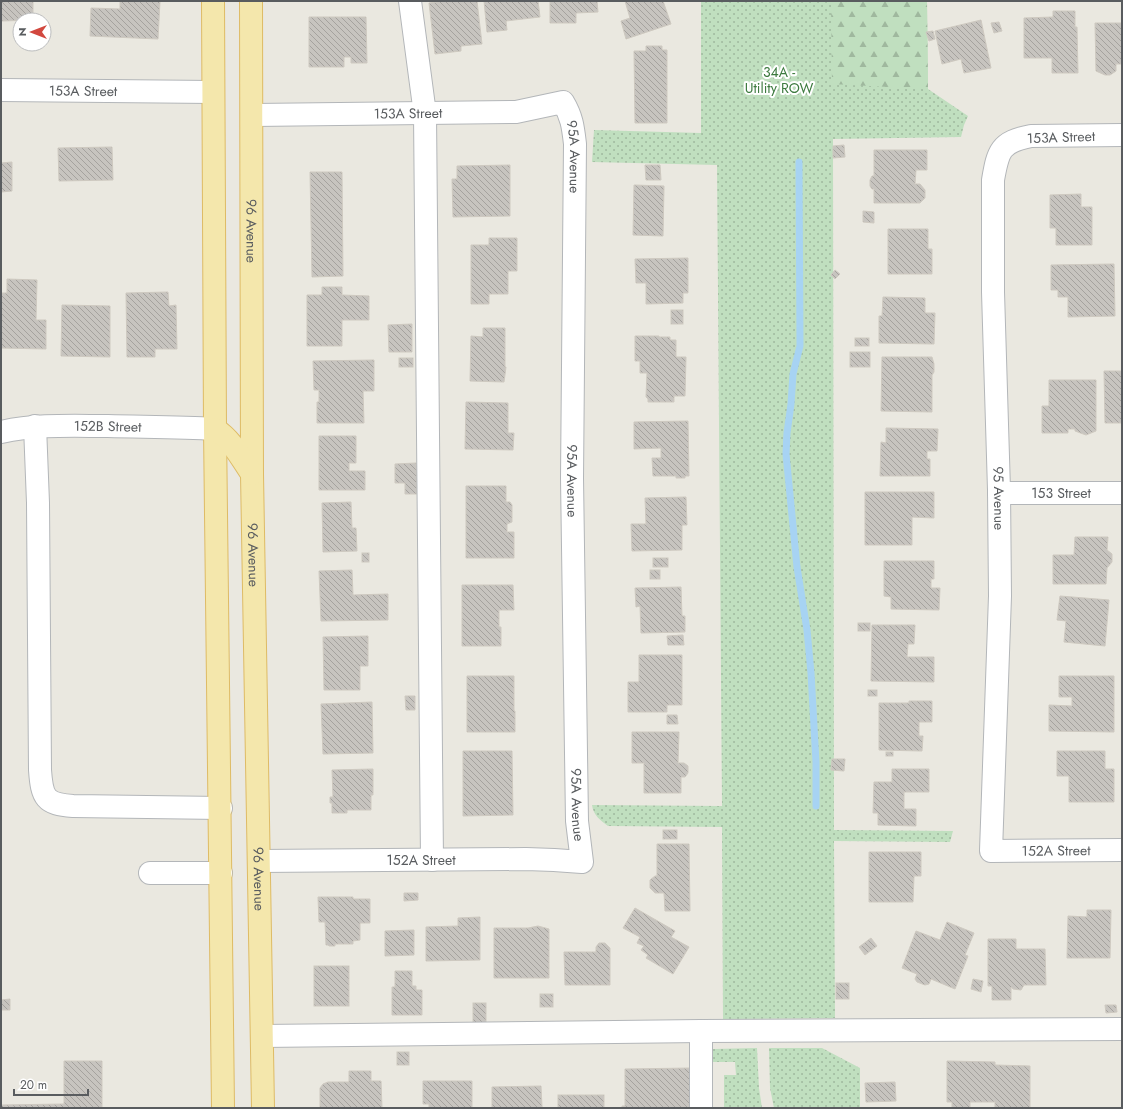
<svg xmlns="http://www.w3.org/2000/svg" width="1123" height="1109" font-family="Jost,sans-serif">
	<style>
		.grass { fill: url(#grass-dots) }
		.forest { fill: url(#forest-firs) }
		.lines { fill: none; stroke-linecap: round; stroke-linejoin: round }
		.stream { stroke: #a7d3f3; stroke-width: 7 }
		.building { fill: url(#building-back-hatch); stroke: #cec9c0 }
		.minor-casing { stroke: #b3b6b9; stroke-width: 24 }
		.major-casing { stroke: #debb65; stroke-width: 24 }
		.minor { stroke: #fff; stroke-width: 22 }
		.major { stroke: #f4e7ac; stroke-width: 22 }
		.labels { text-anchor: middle; stroke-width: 4; stroke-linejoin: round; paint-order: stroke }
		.park-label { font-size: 14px; fill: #3d7a3f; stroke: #fff }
		.street-label { font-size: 14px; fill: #595c5f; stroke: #fff }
	</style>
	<defs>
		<pattern id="grass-dots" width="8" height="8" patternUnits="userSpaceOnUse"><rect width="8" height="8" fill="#c0dfbf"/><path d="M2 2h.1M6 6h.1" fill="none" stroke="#9fb89e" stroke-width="1.8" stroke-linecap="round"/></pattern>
		<pattern id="forest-firs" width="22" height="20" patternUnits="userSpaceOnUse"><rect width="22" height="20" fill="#c0dfbf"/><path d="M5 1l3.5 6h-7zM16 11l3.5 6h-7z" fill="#9fb89e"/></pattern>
		<pattern id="building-back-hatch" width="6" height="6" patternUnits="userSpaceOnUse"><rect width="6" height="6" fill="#c7c4bf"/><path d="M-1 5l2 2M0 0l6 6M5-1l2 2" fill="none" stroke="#a5a29e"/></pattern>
	</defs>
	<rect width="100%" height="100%" fill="#eae8e0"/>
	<g class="grass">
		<path d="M701,1h226l1,88 40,27 -4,9 -3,12 -128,2 1,691 119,1 -3,11 -116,-1 1,177 -112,1 -1,-192 -114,-1c-7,-5 -15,-11 -16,-21l130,1 -5,-641 -125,-3 2,-32 107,3z"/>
		<polygon points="757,1048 759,1088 762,1108 724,1108 724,1075 736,1075 735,1062 713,1062 713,1049"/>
		<polygon points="769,1048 822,1048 860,1068 860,1108 774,1108 770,1088"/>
	</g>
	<polygon class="forest" points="831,1 927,1 928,89 832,84"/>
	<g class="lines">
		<polyline class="stream" points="799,162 800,346 793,374 791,404 787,433 786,454 797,567 807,630 811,673 816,762 816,806"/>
	</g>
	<g class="building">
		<polygon points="1,1 33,1 33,20 1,21"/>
		<polygon points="120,1 160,1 158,39 90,36 91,8 120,9"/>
		<polygon points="443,1 477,1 482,44 461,46 461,51 435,54 429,3"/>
		<polygon points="484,1 538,1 540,17 506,21 507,30 487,32"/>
		<polygon points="550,1 597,1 598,12 576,13 576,23 550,23"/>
		<polygon points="625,1 663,1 671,24 626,39 621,21 630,18"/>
		<polygon points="1053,11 1075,11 1075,27 1077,27 1078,73 1052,73 1052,58 1024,58 1024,18 1053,17"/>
		<polygon points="309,17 366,17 367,63 351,63 351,57 344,57 344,67 309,67"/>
		<polygon points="981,20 991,68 964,73 961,59 942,64 935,31"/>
		<polygon points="999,22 1002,31 994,33 991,23"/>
		<polygon points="1095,23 1122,23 1122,64 1116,64 1116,71 1110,75 1105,75 1096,71"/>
		<polygon points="933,31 935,39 929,41 926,32"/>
		<polygon points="646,46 662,46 662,50 667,50 667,123 635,123 634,51 646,51"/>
		<polygon points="844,145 845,157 833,158 833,146"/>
		<polygon points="112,147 113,180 59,181 58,148"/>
		<polygon points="874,150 927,150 927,170 916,170 915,184 920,184 925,190 925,198 920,203 874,203 874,189 872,189 870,186 870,180 872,176 874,176"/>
		<polygon points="12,162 12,191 1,192 1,163"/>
		<polygon points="510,165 510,216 453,217 452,179 457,179 457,166"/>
		<polygon points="645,165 660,165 661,180 646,180"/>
		<polygon points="310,172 342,172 343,276 312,277"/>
		<polygon points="634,185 664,186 663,236 633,235"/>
		<polygon points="1081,194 1081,207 1092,207 1092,245 1056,245 1056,228 1050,228 1050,195"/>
		<polygon points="863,211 874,212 874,223 863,222"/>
		<polygon points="888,229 928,229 928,249 932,249 932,274 888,274"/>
		<polygon points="489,238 517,238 517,271 508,271 508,294 489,294 489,304 471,304 471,245 489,245"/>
		<polygon points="688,258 688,293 683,293 683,303 646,304 646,283 636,283 635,259"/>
		<polygon points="1114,264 1115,316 1068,317 1068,297 1058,297 1058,290 1051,290 1051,265"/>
		<polygon points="835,270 840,274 835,279 831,275"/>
		<polygon points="7,279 37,280 36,320 46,320 46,349 1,348 1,293 7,293"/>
		<polygon points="322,287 342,287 342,295 369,296 369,320 342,320 342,346 307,346 307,295 322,295"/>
		<polygon points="168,292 169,306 176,305 177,349 155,349 155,357 127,357 126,293"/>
		<polygon points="883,297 925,298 925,313 935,313 934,344 879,343 879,316 882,316"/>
		<polygon points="62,305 110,306 110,357 61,356"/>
		<rect x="671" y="310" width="12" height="14"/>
		<polygon points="412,324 412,352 389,352 388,325"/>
		<polygon points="483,328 505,328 505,367 506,367 504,382 470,381 471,336 483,337"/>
		<polygon points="635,336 659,336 659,337 670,337 670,340 676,340 676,357 686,357 685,396 674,396 674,402 648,402 648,399 646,397 647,373 640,373 640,361 635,361"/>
		<rect x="855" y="338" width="14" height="8"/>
		<rect x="850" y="352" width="20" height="15"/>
		<polygon points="882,357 932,357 934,364 934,372 932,375 932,412 881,411"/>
		<rect x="399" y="358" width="14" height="9"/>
		<polygon points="374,360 374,391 363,391 364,423 317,423 317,402 319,402 319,390 314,390 313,361"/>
		<polygon points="1104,371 1122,371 1122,423 1105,423"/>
		<polygon points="1049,380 1096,380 1096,431 1086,435 1075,431 1075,429 1068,429 1068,433 1042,433 1042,406 1049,406"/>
		<polygon points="466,402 508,403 508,433 514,433 513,450 465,449"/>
		<polygon points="688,421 689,476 685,476 685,478 676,478 676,476 653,476 652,458 661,458 661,448 634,449 634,422"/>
		<polygon points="886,428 938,429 937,451 927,451 927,459 930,459 930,476 880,476 881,442 886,443"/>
		<polygon points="319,436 356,436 356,463 349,463 349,471 365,471 365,490 319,490"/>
		<polygon points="416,463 417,494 405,494 405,483 395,483 395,464"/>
		<polygon points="466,486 506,486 506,502 510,502 512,505 512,522 507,524 507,532 514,532 514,558 466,558"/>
		<polygon points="865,492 934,492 934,518 912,517 912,545 865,545"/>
		<polygon points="686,497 687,525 682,525 682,550 632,551 631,524 646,524 645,498"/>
		<polygon points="351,502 352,528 356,528 357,551 323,552 322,503"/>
		<polygon points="1075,537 1108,537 1107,550 1112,554 1112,562 1107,568 1106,584 1053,584 1053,555 1074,555"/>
		<rect x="362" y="553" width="7" height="9"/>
		<rect x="653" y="558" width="15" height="9"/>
		<polygon points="884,561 934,561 934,579 931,579 931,588 940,588 939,610 891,609 891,597 884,596"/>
		<polygon points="352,570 353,595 388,594 388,620 321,621 319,571"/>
		<rect x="650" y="570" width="10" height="9"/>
		<polygon points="462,585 513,585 514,610 499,610 499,627 501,627 501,646 462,646"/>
		<polygon points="681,587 682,616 685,616 685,632 641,633 640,606 636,607 635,588"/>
		<polygon points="1060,596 1109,600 1105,646 1064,642 1066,621 1057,620"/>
		<rect x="858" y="623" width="12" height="8"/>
		<polygon points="872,625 915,625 914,644 908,644 907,657 934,657 934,682 871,681"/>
		<polygon points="683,635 684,645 668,645 667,636"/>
		<polygon points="368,636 368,666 360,666 360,690 324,690 323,637"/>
		<polygon points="639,655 682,655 682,705 667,705 667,712 628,712 628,682 639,682"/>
		<polygon points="467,676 514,676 514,711 515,711 515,732 467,732"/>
		<polygon points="1059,676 1114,676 1114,732 1049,731 1049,705 1072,706 1072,697 1059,697"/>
		<rect x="868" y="690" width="9" height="6"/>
		<polygon points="405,696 415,696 415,710 406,710"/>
		<polygon points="909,701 932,701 932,722 919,722 919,736 923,736 922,751 879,750 879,703 909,703"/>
		<polygon points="372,702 373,753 323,754 321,704"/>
		<polygon points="667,715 677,715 678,724 667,724"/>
		<polygon points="632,732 679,732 678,763 684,763 688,766 688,773 685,777 681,777 681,793 644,793 644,763 632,763"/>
		<polygon points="463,751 512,751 513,815 463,816"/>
		<polygon points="1057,751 1105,751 1105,769 1114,769 1114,802 1069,802 1069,776 1057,776"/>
		<rect x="886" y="752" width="7" height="4"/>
		<polygon points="832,759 845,759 844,771 831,770"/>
		<polygon points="373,769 373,795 371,795 371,810 347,810 347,813 332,813 332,803 330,803 330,797 333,797 332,770"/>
		<polygon points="892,769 929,769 929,792 904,792 904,809 916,809 916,826 878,825 878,813 873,813 874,782 892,782"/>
		<rect x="663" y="830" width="14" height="9"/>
		<polygon points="657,844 689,844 690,911 665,911 664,893 655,893 650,888 650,880 655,876 657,876"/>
		<polygon points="869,852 921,852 921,876 914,876 913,902 869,902"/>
		<polygon points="404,893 418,893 418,900 404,901"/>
		<polygon points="318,897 353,897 353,899 370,899 370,923 360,923 360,940 353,941 353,944 335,944 335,946 329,946 328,945 326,945 325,922 319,922"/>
		<polygon points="635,908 675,931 671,937 689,947 673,974 646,958 648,955 641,950 644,946 637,943 640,937 623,928"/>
		<polygon points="1087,910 1111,910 1110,958 1067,958 1068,916 1087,917"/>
		<polygon points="480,917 480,960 426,961 426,927 458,926 458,918"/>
		<polygon points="947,922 974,933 965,955 968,956 955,989 931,979 929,984 925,985 917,982 915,979 917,974 902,968 916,931 940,940"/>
		<polygon points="538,926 549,929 549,978 494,978 494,928 528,928"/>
		<polygon points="414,930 414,955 385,956 385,931"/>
		<polygon points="871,938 877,946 865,955 859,947"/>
		<polygon points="988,939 1016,939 1016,949 1045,949 1046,985 1024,985 1021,990 1013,989 1011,987 1011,1000 992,1000 992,986 988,986"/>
		<polygon points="599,943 605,943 610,948 610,985 565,985 564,952 596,952 596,947"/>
		<rect x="314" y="966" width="35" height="40"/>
		<polygon points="395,971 412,971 412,986 416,986 416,990 422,990 422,1015 392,1015 392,987 395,987"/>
		<polygon points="973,979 983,981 981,992 971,989"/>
		<rect x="836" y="983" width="13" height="16"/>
		<rect x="540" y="994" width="13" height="13"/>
		<polygon points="10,999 10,1010 1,1010 1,1000"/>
		<rect x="473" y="1003" width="13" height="20"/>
		<polygon points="1105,1005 1116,1005 1117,1012 1106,1013"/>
		<rect x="397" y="1052" width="12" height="13"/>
		<polygon points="64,1061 102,1061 102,1108 1,1108 1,1105 64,1104"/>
		<polygon points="947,1061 995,1062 995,1065 1030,1066 1030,1108 995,1108 995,1102 970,1102 970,1108 952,1108 952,1102 947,1102"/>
		<polygon points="691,1068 694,1108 622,1108 622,1106 625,1106 625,1069"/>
		<polygon points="349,1071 371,1071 371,1081 381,1081 382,1108 320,1108 320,1088 323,1084 328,1082 349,1082"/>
		<polygon points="423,1081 472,1081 472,1108 429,1108 429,1104 423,1104"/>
		<polygon points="895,1082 896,1101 866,1102 865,1083"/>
		<polygon points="541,1086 542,1107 544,1108 492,1108 492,1087"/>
		<rect x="558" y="1095" width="46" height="13"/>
	</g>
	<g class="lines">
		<g class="minor-casing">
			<g id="minor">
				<polyline points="410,1 425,114 432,860"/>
				<path id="s1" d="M1,90l212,2"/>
				<path id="s2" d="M252,115l264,-3 47,-10c9,15 10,25 12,42l-3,334 5,343 5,41 -28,-2 -28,-1 -267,2"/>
				<path id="s3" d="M1122,135l-91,1c-31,6 -33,15 -38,44v112l6,198 1,106 -9,255 131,-1"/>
				<path d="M35,426l3,77 2,267c2,28 5,34 33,36l148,2"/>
				<path id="s4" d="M1,432c36,-8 71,-6 107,-6 36,1 72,1 107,3"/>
				<path id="s5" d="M999,493h123"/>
				<polyline points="150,873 221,873"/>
				<polyline points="262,1036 701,1031 1122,1029"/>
				<polyline points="701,1108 701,1031"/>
			</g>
		</g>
		<g class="major-casing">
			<g id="major">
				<polyline points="213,1 215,429 223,1108"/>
				<path id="s6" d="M251,1l1,473 11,634"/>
				<path d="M215,429c17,11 26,29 37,45"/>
			</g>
		</g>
		<use href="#minor" class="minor"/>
		<use href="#major" class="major"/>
	</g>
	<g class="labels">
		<g class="park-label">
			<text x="779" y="77">34A -<tspan x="779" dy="16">Utility ROW</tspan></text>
		</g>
		<g class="street-label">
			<text dy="5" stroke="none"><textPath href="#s1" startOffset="82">153A Street</textPath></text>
			<text dy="5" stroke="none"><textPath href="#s2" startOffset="156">153A Street</textPath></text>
			<text transform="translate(1061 137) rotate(-2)" y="5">153A Street</text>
			<text dy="5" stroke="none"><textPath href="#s2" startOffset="369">95A Avenue</textPath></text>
			<text dy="5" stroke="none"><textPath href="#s6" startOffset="230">96 Avenue</textPath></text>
			<text dy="5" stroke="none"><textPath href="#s4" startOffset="107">152B Street</textPath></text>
			<text dy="5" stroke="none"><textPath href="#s2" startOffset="693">95A Avenue</textPath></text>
			<text dy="5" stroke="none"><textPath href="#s5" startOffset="62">153 Street</textPath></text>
			<text dy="5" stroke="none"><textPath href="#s3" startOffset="474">95 Avenue</textPath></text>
			<text dy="5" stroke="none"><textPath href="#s6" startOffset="554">96 Avenue</textPath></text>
			<text dy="5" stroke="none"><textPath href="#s2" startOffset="1017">95A Avenue</textPath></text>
			<text dy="5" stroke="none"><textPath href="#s3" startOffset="892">152A Street</textPath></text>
			<text x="421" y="865">152A Street</text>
			<text dy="5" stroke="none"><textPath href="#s6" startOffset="878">96 Avenue</textPath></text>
		</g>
	</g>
	<rect width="1123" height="1109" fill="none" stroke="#595c5f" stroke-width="4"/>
	<g transform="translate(32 32) rotate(270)"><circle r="19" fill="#ffffff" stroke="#bdbebf"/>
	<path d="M0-3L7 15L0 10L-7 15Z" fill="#d2483f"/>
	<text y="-6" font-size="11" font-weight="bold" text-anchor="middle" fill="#595c5f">N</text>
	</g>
	<path d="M14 1089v6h74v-6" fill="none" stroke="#595c5f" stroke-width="2"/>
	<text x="20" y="1089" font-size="12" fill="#595c5f" stroke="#ffffff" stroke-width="3" paint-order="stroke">20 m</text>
</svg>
